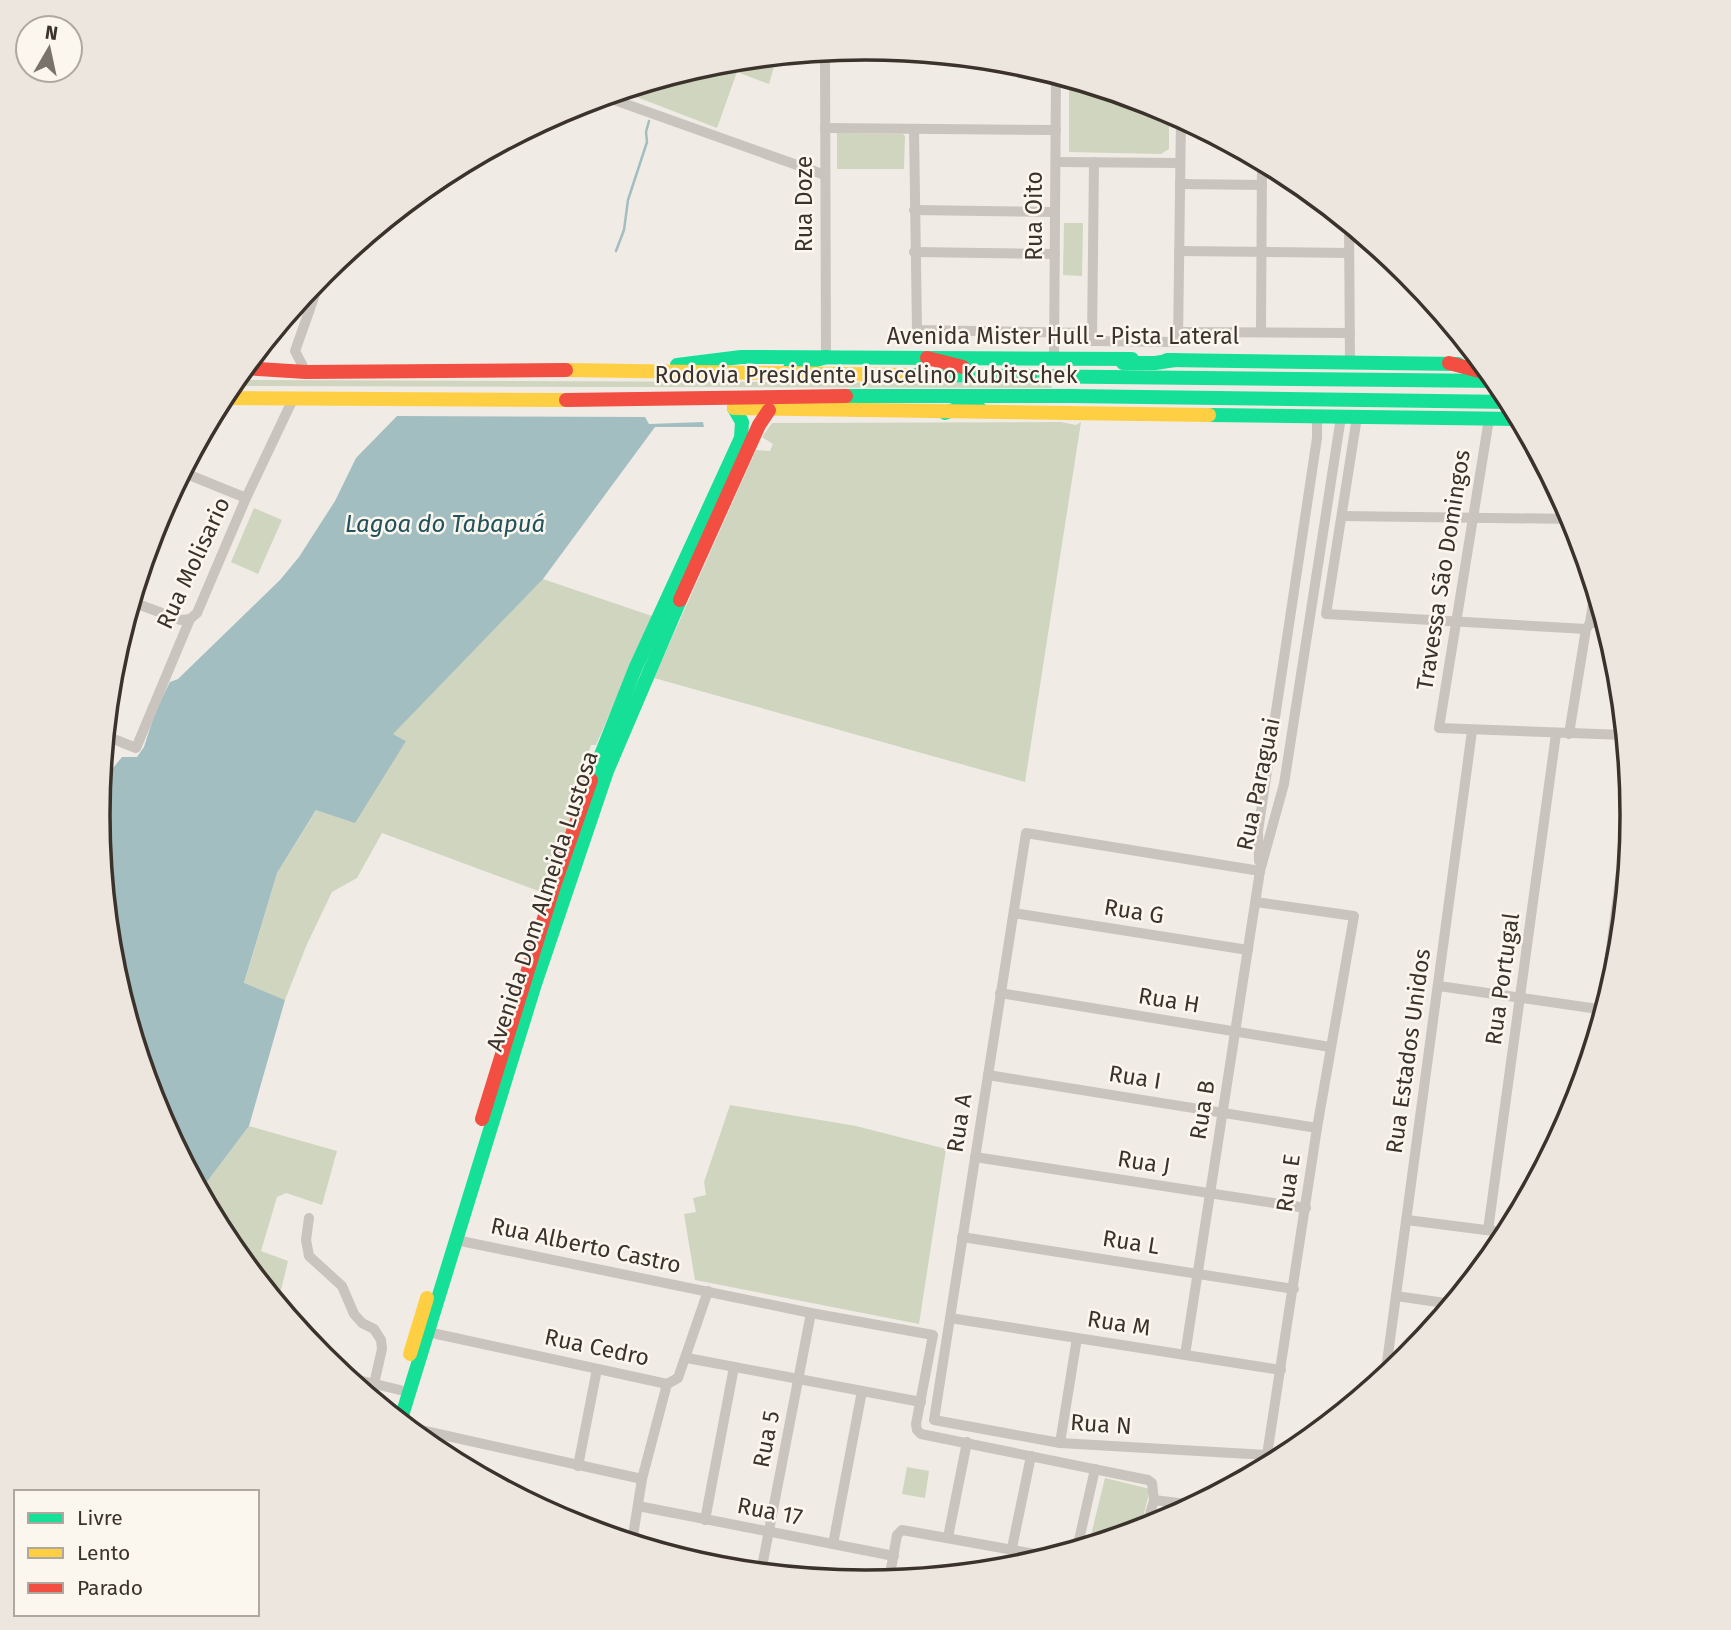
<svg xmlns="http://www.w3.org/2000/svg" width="1731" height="1630" font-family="'Fira Sans',sans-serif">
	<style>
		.green { fill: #cfd5bf }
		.water { fill: #a2bec1 }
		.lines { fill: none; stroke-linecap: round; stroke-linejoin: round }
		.stream { stroke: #a2bec1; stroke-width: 2.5 }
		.street { stroke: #c9c4bd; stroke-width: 10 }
		.fast { stroke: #16e098; stroke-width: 14 }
		.slow { stroke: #ffcf43; stroke-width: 14 }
		.jam { stroke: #f24e42; stroke-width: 14 }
		.labels { text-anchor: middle; stroke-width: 5; stroke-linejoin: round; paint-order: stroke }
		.street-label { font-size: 23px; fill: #3b322b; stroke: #fbf6ee }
		.water-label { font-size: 24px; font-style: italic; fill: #20535d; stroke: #fbf6ee }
		.rim { fill: none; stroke: #3b322b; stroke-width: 3.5 }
	</style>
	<rect width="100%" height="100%" fill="#f0ece5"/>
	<g class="green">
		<polygon points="777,56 769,84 737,72 717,128 634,96 637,86 713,63 723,67 725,61"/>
		<polygon points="1069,78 1160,106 1169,111 1169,149 1161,154 1069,152"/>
		<polygon points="837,133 903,134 905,136 904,169 837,169"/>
		<polygon points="1064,223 1083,223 1082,276 1063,275"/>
		<polygon points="234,380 1043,383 1052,386 1052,388 229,386"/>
		<polygon points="1061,422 1076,425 1081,422 1025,782 654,678 756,450 770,451 773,444 762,437 772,423"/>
		<polygon points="254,508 282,520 258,574 231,562"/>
		<polygon points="543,579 652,616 596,745 591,745 589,751 592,755 544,893 382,833 357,878 332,892 307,944 285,1000 244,984 277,873 317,809 405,740 392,734"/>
		<polygon points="730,1105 856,1126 946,1149 919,1324 695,1280 684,1214 696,1212 693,1198 706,1195 704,1182"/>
		<polygon points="249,1126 337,1151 322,1205 286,1193 277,1197 261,1251 288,1261 278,1303 227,1241 200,1191"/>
		<polygon points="907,1467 929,1471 925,1498 902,1494"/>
		<polygon points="1105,1478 1150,1489 1140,1530 1110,1539 1091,1535"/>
	</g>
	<polygon class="water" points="397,416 645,417 649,424 703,422 704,427 655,427 543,579 393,734 406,741 355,823 316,810 277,873 244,983 285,1000 249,1126 200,1191 156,1108 112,964 98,815 101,783 122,757 137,757 144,747 156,710 170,682 178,679 280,580 299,557 335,501 356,458"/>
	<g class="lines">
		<polyline class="stream" points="616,251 624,230 628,200 647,142 646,132 649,121"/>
		<g class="street">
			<polyline points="825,51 826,357"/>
			<polyline points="603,96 825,175"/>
			<polyline points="825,128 1056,130"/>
			<polyline points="914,129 917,330 1092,333"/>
			<polyline points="1056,162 1180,163"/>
			<polyline points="1094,162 1092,341 1178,342 1181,117"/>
			<polyline points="1180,184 1262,185"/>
			<polyline points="914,210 1055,212"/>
			<polyline points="1349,223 1350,362"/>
			<polyline points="1179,251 1349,253"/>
			<polyline points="914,252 1055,254"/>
			<polyline points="1178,332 1350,333"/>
			<polyline points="1261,332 1262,161"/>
			<polyline points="1054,359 1056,74"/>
			<polyline points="306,372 295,351 323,272"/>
			<polyline points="1357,417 1326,614 1586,629"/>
			<polyline points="1489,419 1439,728 1625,735"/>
			<polyline points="182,472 246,498"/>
			<polyline points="1343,516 1574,519"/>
			<polyline points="132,602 181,620 190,619"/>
			<polyline points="1590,623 1606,623"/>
			<polyline points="1569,734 1586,629 1590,623 1595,589"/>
			<polyline points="106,736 136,748 190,619 197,613 246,498 293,399"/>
			<polyline points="1259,861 1258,831 1317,438 1317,416"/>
			<polyline points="1256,902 1354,916 1317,1128 1267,1455 1060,1443 934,1420 1026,833 1260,871"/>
			<polyline points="1014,913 1248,950"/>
			<polyline points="1439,986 1605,1010"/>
			<polyline points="1000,993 1330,1047"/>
			<polyline points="1602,1018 1631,794"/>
			<polyline points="988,1075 1317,1128"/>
			<polyline points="975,1157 1306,1208"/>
			<polyline points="309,1218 306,1240 309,1256 342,1286 354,1314 362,1323 374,1329 381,1340 382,1349 374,1384"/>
			<polyline points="1407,1220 1509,1233"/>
			<polyline points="1488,1230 1556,734"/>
			<polyline points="962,1237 1294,1289"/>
			<polyline points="456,1240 811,1313 933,1335 916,1424 917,1430 921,1434 1148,1480 1152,1483 1154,1500 1146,1528"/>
			<polyline points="1396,1296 1452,1304"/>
			<polyline points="950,1318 1281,1370"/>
			<polyline points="423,1331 667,1384 678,1378 708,1291"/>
			<polyline points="1185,1355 1260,871 1284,784 1341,417"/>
			<polyline points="687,1358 921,1402"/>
			<polyline points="346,1377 400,1390"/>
			<polyline points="1385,1377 1472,731"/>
			<polyline points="407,1427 642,1479"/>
			<polyline points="1060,1443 1077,1338"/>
			<polyline points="578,1466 597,1369"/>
			<polyline points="1154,1500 1195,1505"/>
			<polyline points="638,1506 894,1556"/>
			<polyline points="705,1520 734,1367"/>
			<polyline points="948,1537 967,1442"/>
			<polyline points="632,1542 642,1479 667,1384"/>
			<polyline points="833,1544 862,1391"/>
			<polyline points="1012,1548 1031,1456"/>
			<polyline points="1077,1549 1095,1469"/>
			<polyline points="761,1572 811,1313"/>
			<polyline points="889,1580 897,1535 902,1530 1052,1557"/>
		</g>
		<g class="fast">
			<polyline points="1167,360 1458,364"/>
			<polyline points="1123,363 1155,363 1175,360"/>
			<polyline points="677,365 741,357 1132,359"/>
			<polyline points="790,368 826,357"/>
			<polyline points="910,375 1498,381"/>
			<polyline points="846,396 1071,396 1511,402"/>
			<polyline points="945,413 956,409 980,409"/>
			<polyline points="1209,415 1520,419"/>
			<polyline points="591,780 635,669 741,438 742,422 734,408"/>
			<polyline points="400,1422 535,984 607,771 680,600"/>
		</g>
		<g class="slow">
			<polyline points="566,370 910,375"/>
			<polyline points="222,398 566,400"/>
			<polyline points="734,408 1209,415"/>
			<polyline points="410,1354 427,1298"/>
		</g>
		<g class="jam">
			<polyline points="927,358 963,367"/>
			<polyline points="1449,363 1487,373"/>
			<polyline points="244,368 306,372 566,370"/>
			<polyline points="566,400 846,396"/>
			<polyline points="680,600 759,425 769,410"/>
			<polyline points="482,1119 554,886 591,780"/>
		</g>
	</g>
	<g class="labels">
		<g class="street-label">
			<text transform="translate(804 204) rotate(-90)" y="8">Rua Doze</text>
			<text transform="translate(1034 216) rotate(-90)" y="8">Rua Oito</text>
			<text x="1063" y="344">Avenida Mister Hull - Pista Lateral</text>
			<text x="866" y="383">Rodovia Presidente Juscelino Kubitschek</text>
			<text transform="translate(193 563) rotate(-65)" y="8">Rua Molisario</text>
			<text transform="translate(1443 570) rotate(-81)" y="8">Travessa São Domingos</text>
			<text transform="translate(1258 784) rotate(-78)" y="8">Rua Paraguai</text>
			<text transform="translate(542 901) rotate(-72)" y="8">Avenida Dom Almeida Lustosa</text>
			<text transform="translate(1134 911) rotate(9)" y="8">Rua G</text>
			<text transform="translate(1502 979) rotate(-82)" y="8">Rua Portugal</text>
			<text transform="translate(1169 1000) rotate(9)" y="8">Rua H</text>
			<text transform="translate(1408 1051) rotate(-82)" y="8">Rua Estados Unidos</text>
			<text transform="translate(1135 1077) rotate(9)" y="8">Rua I</text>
			<text transform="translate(1202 1110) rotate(-81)" y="8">Rua B</text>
			<text transform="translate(959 1123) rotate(-81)" y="8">Rua A</text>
			<text transform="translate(1144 1162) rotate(9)" y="8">Rua J</text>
			<text transform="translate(1288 1183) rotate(-82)" y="8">Rua E</text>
			<text transform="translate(1131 1242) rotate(9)" y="8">Rua L</text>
			<text transform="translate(586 1245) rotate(12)" y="8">Rua Alberto Castro</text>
			<text transform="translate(1119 1323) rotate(9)" y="8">Rua M</text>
			<text transform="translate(597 1347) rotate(12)" y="8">Rua Cedro</text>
			<text transform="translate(1101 1424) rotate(4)" y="8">Rua N</text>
			<text transform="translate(766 1439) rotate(-79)" y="8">Rua 5</text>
			<text transform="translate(770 1511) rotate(11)" y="8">Rua 17</text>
		</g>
		<g class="water-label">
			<text x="445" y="532">Lagoa do Tabapuá</text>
		</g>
	</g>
	<path d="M0 0H1731V1630H0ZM110 815a755 755 0 1 1 1510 0a755 755 0 1 1-1510 0Z" fill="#ece6de" fill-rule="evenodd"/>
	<path class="rim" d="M110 815a755 755 0 1 1 1510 0a755 755 0 1 1-1510 0Z"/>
	<rect x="14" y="1490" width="245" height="126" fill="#fbf6ee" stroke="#aea8a0" stroke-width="2"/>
	<rect x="28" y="1513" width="35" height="10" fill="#16e098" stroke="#aea8a0" stroke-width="2"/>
	<text x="77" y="1525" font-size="21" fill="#3b322b">Livre</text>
	<rect x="28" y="1548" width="35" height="10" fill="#ffcf43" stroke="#aea8a0" stroke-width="2"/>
	<text x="77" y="1560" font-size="21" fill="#3b322b">Lento</text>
	<rect x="28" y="1583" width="35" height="10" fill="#f24e42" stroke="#aea8a0" stroke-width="2"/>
	<text x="77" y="1595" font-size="21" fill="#3b322b">Parado</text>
	<g transform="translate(49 49) rotate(9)"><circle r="33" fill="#fbf6ee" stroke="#aea8a0" stroke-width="2"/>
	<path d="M0-5L12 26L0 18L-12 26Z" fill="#7a736c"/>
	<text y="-10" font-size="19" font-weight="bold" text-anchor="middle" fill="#3b322b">N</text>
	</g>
</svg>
